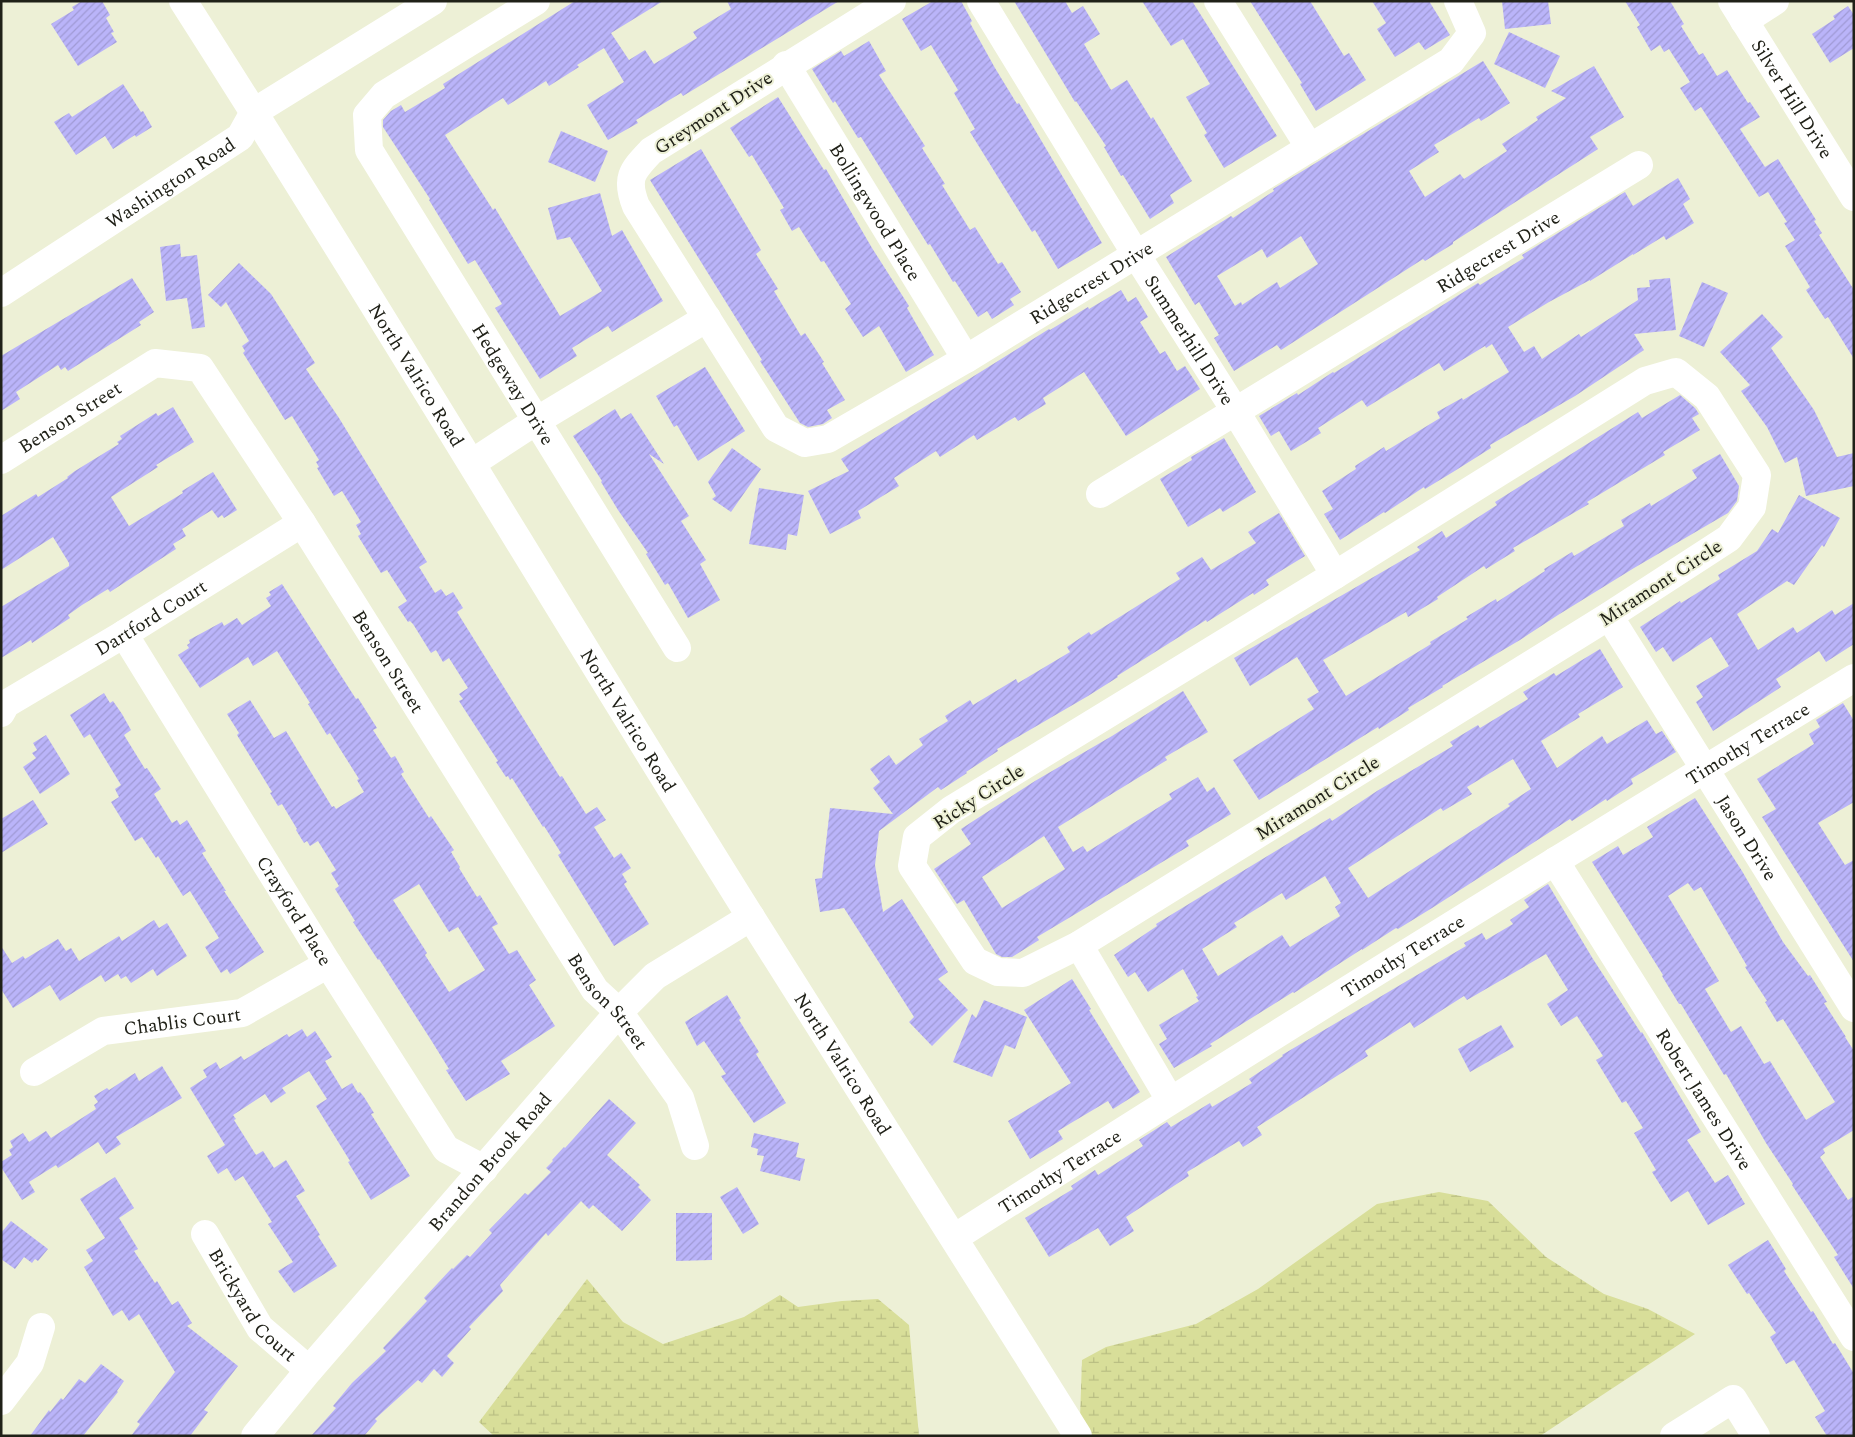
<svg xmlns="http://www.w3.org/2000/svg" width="1855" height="1437" font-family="Spectral,serif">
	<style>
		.wetland { fill: url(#wetland-marsh) }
		.building { fill: url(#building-hatch); fill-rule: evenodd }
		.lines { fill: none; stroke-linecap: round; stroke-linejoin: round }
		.minor { stroke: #fff; stroke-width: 28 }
		.labels { text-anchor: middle; stroke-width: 4; stroke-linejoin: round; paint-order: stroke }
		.street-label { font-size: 19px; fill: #202118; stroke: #edf0d6 }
	</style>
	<defs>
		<pattern id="wetland-marsh" width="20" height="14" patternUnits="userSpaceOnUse" patternTransform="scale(1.25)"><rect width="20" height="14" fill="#d8de99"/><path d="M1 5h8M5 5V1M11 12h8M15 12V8" fill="none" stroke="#b9be83"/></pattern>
		<pattern id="building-hatch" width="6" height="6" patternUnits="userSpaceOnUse" patternTransform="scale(1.25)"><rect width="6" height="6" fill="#bab4f9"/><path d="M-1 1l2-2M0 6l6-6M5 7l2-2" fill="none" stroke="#a09ad5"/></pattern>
	</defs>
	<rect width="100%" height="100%" fill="#edf0d6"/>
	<g class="wetland">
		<polygon points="1439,1192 1488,1201 1546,1257 1604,1294 1648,1309 1695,1334 1540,1436 1092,1436 1080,1418 1082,1360 1106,1347 1196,1324 1258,1289 1377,1204"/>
		<polygon points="587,1279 623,1322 663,1344 744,1317 780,1295 798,1307 842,1301 878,1299 909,1325 919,1436 494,1436 479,1422"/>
	</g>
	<g class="building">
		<polygon points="82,1 102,1 110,15 106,18 114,32 111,33 117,42 78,66 51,24 74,10 72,7"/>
		<polygon points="575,1 663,1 611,33 629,60 645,50 654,64 697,38 693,32 731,9 727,1 839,1 683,96 681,93 636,120 638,123 608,140 587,105 624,82 604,48 577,65 579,67 549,86 546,81 508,105 503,98 445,135 493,210 495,208 560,316 602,291 570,237 557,240 548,208 600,193 612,236 622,230 663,301 612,332 608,326 572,348 577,356 540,379 495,308 502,304 475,260 468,264 429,200 430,199 383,127 383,120 391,111 401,105 405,112 445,88 443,84"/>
		<polygon points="933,1 961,1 972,21 970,23 995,68 1017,104 1019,103 1102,243 1058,269 1035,230 1032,232 970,132 975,129 954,93 958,90 931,45 921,51 902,19"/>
		<polygon points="1014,1 1065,1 1072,13 1083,6 1100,34 1084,44 1111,90 1127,80 1151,119 1153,117 1192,181 1170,195 1174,203 1150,219 1123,175 1121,176 1104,147 1106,146 1076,101 1075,102"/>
		<polygon points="1142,1 1192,1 1277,136 1224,168 1204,135 1207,133 1186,97 1210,84 1183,39 1171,46"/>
		<polygon points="1250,1 1310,1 1344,56 1349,53 1366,80 1316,111 1300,84 1302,83"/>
		<polygon points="1372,1 1429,1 1450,35 1425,50 1419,42 1395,57 1377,29 1386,23"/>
		<polygon points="1502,1 1548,1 1551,24 1505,29"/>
		<polygon points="1625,1 1670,1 1684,24 1681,26 1699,55 1703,53 1717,76 1727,70 1748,103 1750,102 1760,117 1740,129 1765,167 1778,159 1816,220 1814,221 1822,233 1819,235 1854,290 1854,359 1828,317 1825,319 1806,290 1810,287 1785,246 1795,240 1784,223 1787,222 1768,192 1759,197 1701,107 1695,111 1680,88 1690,82 1669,49 1664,52 1660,45 1651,51 1637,27 1640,25"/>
		<polygon points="1848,6 1854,15 1854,48 1830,63 1812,34 1835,19 1833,16"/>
		<polygon points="1509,32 1560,56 1545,88 1494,64"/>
		<polygon points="869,41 886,71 879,75 925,146 922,148 945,184 942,185 970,230 975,227 998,264 1002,262 1021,292 1010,299 1014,305 992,319 987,311 978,317 955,281 953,282 930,244 928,245 861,137 858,138 835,101 833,103 812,69 841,51 844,56"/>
		<path d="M1483,61l27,42 -29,18 -2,-3 -45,27 5,7 -30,19 16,26 35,-23 4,5 43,-28 -5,-7 36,-24 -2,-3 30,-19 -15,-7 43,-25 30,51 -34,20 8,12 -145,93v2l-28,17 -2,-2 -142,91 -4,-5 -43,26 -20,-33 5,-3 -20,-33 -4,3 -29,-48 65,-41 2,2 41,-27 -1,-2zM1301,236l17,28 -38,24 -3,-6 -35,23 -1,-3 -6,4 -18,-30 45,-27 5,9z"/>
		<polygon points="123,84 141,112 143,111 152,127 136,137 135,135 113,149 105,136 76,155 54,122 69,113 72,117"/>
		<polygon points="778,97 824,170 826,169 872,248 909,306 907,308 934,355 906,372 879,326 863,337 845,309 851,304 824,261 821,262 799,227 792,231 780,210 784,208 752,155 749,157 730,128"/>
		<polygon points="561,131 608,151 595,182 548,162"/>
		<polygon points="701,149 761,250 756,254 778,289 774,291 801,336 805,333 824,362 822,363 845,400 827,410 832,418 823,424 808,427 800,423 760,361 762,360 650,180"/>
		<polygon points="1678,178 1690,199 1683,204 1694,223 1666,240 1664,236 1633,255 1633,254 1590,281 1590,280 1549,302 1508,327 1524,352 1534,346 1542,359 1579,334 1581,337 1638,300 1637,288 1650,287 1649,280 1670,278 1676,330 1634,334 1644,350 1575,396 1490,445 1491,448 1453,472 1425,489 1424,487 1385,513 1384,512 1340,540 1324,514 1333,509 1322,491 1356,469 1355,466 1384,447 1386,451 1440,418 1437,412 1462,398 1463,400 1509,372 1492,344 1486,348 1485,346 1444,371 1439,363 1367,407 1362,400 1318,428 1321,433 1291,451 1279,431 1271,436 1259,416 1297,393 1298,395 1333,372 1334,373 1478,283 1480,285 1524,258 1522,255 1625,192 1633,206"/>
		<polygon points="180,244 181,257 197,255 205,327 192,329 187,298 166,301 160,247"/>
		<polygon points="239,263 271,294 315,363 306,369 339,418 427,562 419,567 435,593 441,589 446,596 453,592 463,608 457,612 558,774 560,777 562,776 586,814 597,807 606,820 594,827 614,858 621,853 631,868 622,874 627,882 624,884 649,924 614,946 558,855 561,853 544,826 543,827 512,778 510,780 508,776 506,777 496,762 498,761 459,701 463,699 459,694 468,688 449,658 443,662 436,650 431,653 413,624 410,621 408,622 398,607 407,601 387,570 381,573 358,536 361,534 356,525 361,522 342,491 334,496 317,468 319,467 316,462 319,460 292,416 285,420 243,353 245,351 242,346 249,341 226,302 221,307 208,295"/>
		<polygon points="132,278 154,312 139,322 141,325 68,371 65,367 61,370 58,365 16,392 20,399 1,411 1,356"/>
		<polygon points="1702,282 1728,293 1704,347 1679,336"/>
		<polygon points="1121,290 1128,302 1136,297 1148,317 1140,322 1160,354 1165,351 1177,371 1185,366 1200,389 1126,436 1084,372 1043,398 1046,404 1018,421 1015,417 977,440 974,435 940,457 936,451 894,478 899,486 858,511 861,518 830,534 808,491 849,471 841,459 1049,329 1050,330 1088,307 1089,309"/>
		<polygon points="1762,314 1783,337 1771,348 1814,410 1837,457 1854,453 1854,486 1806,496 1797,457 1785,463 1767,427 1741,391 1750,385 1720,352"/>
		<polygon points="705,367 745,431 698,461 677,425 674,427 656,396"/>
		<polygon points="1680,395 1695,408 1699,414 1692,418 1700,430 1663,452 1665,455 1587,502 1589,504 1513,548 1515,551 1486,569 1484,566 1437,597 1438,599 1408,617 1406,612 1323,660 1346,696 1431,644 1430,642 1468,619 1466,617 1496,599 1497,602 1545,571 1544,569 1572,552 1574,556 1624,526 1621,520 1650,503 1651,506 1697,478 1692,470 1720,454 1739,486 1737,501 1728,513 1634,568 1558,615 1520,640 1442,686 1443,687 1408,708 1409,710 1379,729 1378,727 1259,800 1233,760 1314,709 1307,699 1319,692 1297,657 1250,686 1234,658 1420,550 1417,547 1442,531 1446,538 1497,505 1495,502 1638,412 1642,418"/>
		<polygon points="173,407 194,442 156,465 158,467 111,497 129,526 183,493 182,491 213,472 237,510 224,518 222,515 218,518 212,510 199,518 182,529 186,536 173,544 176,549 110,592 108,589 82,605 68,615 70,618 32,643 31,640 1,658 1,607 69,566 69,563 53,537 1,570 1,516 36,494 38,497 68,478 67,477 75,471 119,444 117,442 122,439 120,436 156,413 158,416"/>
		<polygon points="615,409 621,419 631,413 664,464 649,454 689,516 681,521 706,560 700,564 720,600 688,618 668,583 665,585 646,554 648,553 618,510 601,482 602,481 573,436"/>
		<polygon points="1224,438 1256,492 1223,512 1220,508 1188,527 1160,479 1192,460 1191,457"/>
		<polygon points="732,448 761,469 731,512 712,499 716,496 708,482"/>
		<polygon points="759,488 804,495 797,536 788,534 786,550 749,544"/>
		<polygon points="1799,495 1840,518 1824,547 1822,545 1794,585 1787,581 1737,614 1758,650 1793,627 1797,633 1832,610 1835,615 1854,603 1854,644 1826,662 1819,651 1776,679 1781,687 1713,731 1696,702 1703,697 1696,686 1729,666 1711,637 1673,662 1663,647 1656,652 1640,627 1680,601 1681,603 1720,579 1718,575 1757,551 1772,529 1778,533"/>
		<polygon points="1279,513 1305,556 1266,580 1269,585 1254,595 1253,593 1207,622 1206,620 1117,676 1118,677 1088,696 997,749 998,751 966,772 967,773 941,790 938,787 879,831 875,865 883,912 902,899 948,972 938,979 968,1010 932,1046 909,1022 914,1017 844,908 820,912 815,879 822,878 830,808 893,814 873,788 880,782 870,769 889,755 896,765 923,745 919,739 948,721 945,716 970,700 973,705 1016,679 1018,683 1070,652 1067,647 1089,632 1091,635 1180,579 1176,573 1202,557 1211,570 1256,543 1248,532"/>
		<path d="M282,584l74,115 2,-1 19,30 -4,2 18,28 4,-2 9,16 -3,2 28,44 2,-2 23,34 -3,2 9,15 -1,1 18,29 3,-2 18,29 -6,3 17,27 8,-4 19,30 -7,5 26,41 -54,35 9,13 -44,27 -20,-31 3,-1 -18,-29 -52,-81 -1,1 -25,-38 2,-1 -20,-32 4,-3 -8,-13 5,-3 -18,-29 -8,5 -3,-5 -3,2 -8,-13 1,-1 -15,-25 -4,2 -8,-13 2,-1 -35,-57 2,-2 -12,-19 23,-14 24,38 12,-7 46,76 2,-1 2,3 28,-17 -7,-12 2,-1 -29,-46 -3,2 -19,-31 2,-1 -33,-52 -24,15 -5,-9 -48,31 -22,-33 11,-7 -2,-3 3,-2 -1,-3 33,-18 2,4 13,-8 5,7 29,-19 -5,-8 5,-3 -2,-3zM419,884l30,48 9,-5 27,43 -36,22 -24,-37 2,-2 -34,-53z"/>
		<path d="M1600,649l23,38 -45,27 2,3 -39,24 16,27 45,-32 5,8 40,-24 9,14 6,-3 14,21 -45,27 2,5 -26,17 -1,-2 -34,22 -2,-2 -138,89 -34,21 -2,-1 -34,22v-1l-68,44 -1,-1 -83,52 2,2 -38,22 -15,-24 8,-5 -8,-14 40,-24 -3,-4 2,-1 -15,-27 -35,23 -13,-20 -7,5 -14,-22 43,-29 -1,-2 174,-106 2,3 45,-30 76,-45 -3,-4 28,-17 2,3 48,-29 -5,-7 31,-19 2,3zM1513,759l18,30 -23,15 2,2 -142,92 -20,-30 93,-60 2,3 29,-17 -5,-7zM1325,876l16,27 -6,4 5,9 -50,31 -8,-12 -64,41 -16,-27 35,-22 -3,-4 48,-30 4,7z"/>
		<path d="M1183,691l25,41 -43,25 2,3 -109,67 15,25 10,-6 4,6 85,-53 -3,-5 29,-17 9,15 7,-5 17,27 -45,27 3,5 -152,91 2,3 -27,17h-10l-6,-3 -32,-54 -7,4 -23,-35 37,-25 -10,-15 74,-48 77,-45zM1044,836l21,33 -63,39 -20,-31z"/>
		<polygon points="104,693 110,703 113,701 122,714 131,730 124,735 145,769 147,768 161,789 154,794 172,823 177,820 180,825 187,820 206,851 202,853 226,891 224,891 264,952 230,974 227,969 221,973 205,947 219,938 190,891 183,896 158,856 156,858 142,837 135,841 111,802 119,797 115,789 121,785 90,734 84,738 70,715"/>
		<polygon points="1843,703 1854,721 1854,802 1818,823 1845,865 1854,860 1854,962 1762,817 1776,809 1757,779 1814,744 1809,734 1820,727 1816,720"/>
		<polygon points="46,735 70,774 40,794 23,767 36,758 32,753 37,750 33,743"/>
		<path d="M1695,798l47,73 41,71 25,34 2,-1 17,27 -3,1 22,34h-1l9,14v79l-31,19 2,4 -5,4 28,43 6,-4v93l-20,-32 4,-2 -46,-70 1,-1 -27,-41 -40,-69 -2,1 -43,-71h-2l-17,-28 1,-1 -71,-113 26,-16 5,9 30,-18 -6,-10zM1688,883l6,8 7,-4 46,79 -2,1 22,34 -2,1 12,20 6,-3 52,83 -29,18 -36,-59 -6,3 -23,-38 -10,6 -26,-43 14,-8 -51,-85z"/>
		<polygon points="33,800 48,824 1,853 1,819"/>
		<polygon points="1548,884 1593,959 1641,1033 1642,1032 1701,1132 1687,1140 1715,1183 1728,1175 1745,1204 1708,1225 1688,1191 1671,1202 1652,1172 1656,1170 1634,1133 1643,1128 1626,1101 1622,1103 1596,1060 1603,1056 1577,1016 1561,1026 1547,1004 1568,990 1546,954 1467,1000 1464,996 1414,1028 1410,1022 1365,1051 1368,1056 1257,1127 1262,1135 1243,1147 1239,1141 1187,1172 1189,1176 1126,1217 1134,1231 1110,1246 1098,1228 1049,1257 1025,1218 1073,1189 1071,1186 1095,1170 1098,1175 1143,1146 1139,1140 1167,1122 1171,1127 1210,1103 1212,1107 1252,1083 1249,1079 1283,1056 1282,1055 1466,946 1464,943 1482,933 1486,940 1513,924 1510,920 1529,907 1524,900"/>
		<polygon points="154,920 159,928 167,923 187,956 157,976 153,969 131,983 126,976 121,979 118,974 105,982 101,975 60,1001 50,985 13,1008 1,989 1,946 12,963 23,956 25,959 58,939 66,951 71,948 79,961 119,936 122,941"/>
		<polygon points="1072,979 1091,1009 1089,1010 1140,1092 1113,1109 1108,1101 1071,1123 1058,1131 1063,1139 1030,1159 1008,1121 1071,1083 1024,1010"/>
		<polygon points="727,995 741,1018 739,1020 759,1052 756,1054 786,1103 754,1123 721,1076 726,1074 704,1041 697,1046 685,1022"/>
		<polygon points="984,1000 1027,1017 1015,1049 1005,1045 992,1077 953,1062 972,1014 976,1018"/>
		<polygon points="1501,1025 1514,1047 1470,1072 1458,1049"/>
		<polygon points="302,1029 307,1037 315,1031 332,1057 325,1061 342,1089 352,1083 358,1093 360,1092 364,1097 374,1113 371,1114 410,1176 371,1200 348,1162 350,1161 316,1106 327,1099 309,1071 282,1088 286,1093 271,1103 265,1094 233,1115 236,1119 234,1120 256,1155 263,1151 274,1168 286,1160 305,1191 296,1196 320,1235 318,1236 337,1266 294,1293 278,1271 293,1262 268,1224 272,1222 243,1176 235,1181 227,1168 218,1174 207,1156 225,1145 190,1088 207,1077 203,1070 216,1062 220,1069 241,1056 244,1060 287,1034 289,1037"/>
		<polygon points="162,1066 182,1098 116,1137 121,1144 106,1154 98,1142 58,1168 56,1165 29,1182 35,1192 22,1200 1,1167 1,1162 12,1155 9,1150 13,1147 10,1141 23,1133 29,1142 46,1131 51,1138 96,1109 94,1105 98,1102 94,1096 107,1088 109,1090 135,1073 139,1081"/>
		<polygon points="609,1099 636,1123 607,1155 640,1185 638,1187 651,1200 622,1231 593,1205 589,1209 581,1201 548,1236 546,1233 500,1285 503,1291 469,1327 471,1329 447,1356 454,1363 442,1377 434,1369 422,1383 418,1380 375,1419 377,1421 364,1436 311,1436 336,1408 333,1406 352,1383 386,1351 383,1348 427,1301 424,1298 452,1268 453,1269 467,1255 470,1257 492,1233 489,1230 525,1193 528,1195 551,1172 546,1168 553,1161 552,1160 564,1147 565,1148"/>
		<polygon points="754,1133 799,1143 796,1157 805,1159 800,1181 760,1171 764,1156 757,1155 758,1149 751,1147"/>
		<polygon points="115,1177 134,1208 119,1218 138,1249 134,1251 155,1283 157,1281 172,1305 178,1301 192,1323 187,1326 238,1366 204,1410 208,1412 190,1436 131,1436 140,1424 137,1422 175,1372 139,1314 129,1321 122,1310 113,1316 84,1267 93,1261 86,1250 105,1238 80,1199"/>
		<polygon points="737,1187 759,1224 743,1234 720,1197"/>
		<polygon points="676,1213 712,1213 712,1260 676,1261"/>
		<polygon points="11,1221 48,1249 38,1261 35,1259 32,1263 24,1257 15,1269 1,1259 1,1233"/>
		<polygon points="1768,1240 1786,1269 1784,1271 1811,1312 1813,1311 1833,1344 1835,1343 1854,1374 1854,1436 1827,1436 1815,1417 1825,1411 1794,1360 1786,1364 1770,1337 1776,1333 1749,1293 1747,1294 1728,1265"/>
		<polygon points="101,1364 124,1381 117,1391 118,1392 83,1436 30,1436 49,1410 50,1412 61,1398 63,1400 79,1379 85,1383"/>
	</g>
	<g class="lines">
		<g class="minor">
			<path id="s1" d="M183,1c194,303 378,613 569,918 108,172 218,344 326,517"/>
			<path id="s2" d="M536,1l-152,94 -17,20 2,35 308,498"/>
			<path id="s3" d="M892,1l-241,150c-19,20 -26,27 -15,55l140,222 29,15 23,-4 138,-80 485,-298 21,-28 -14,-32"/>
			<path id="s4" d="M981,1l156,255 99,156 99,163"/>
			<polyline points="1218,1 1310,148"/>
			<path id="s5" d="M1732,1l122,196"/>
			<polyline points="1744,21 1775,1"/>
			<path id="s6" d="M786,65l180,294"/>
			<path id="s7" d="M1,293l239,-156 14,-25 179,-111"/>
			<polygon points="1676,372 1707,397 1757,475 1752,507 1729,538 1609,616 1079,945 1023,973 998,972 975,961 912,866 917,837 951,810 1335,575 1645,381"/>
			<path id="s8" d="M1,460l154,-97 45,5 102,155 293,467 24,22 61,86 15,48"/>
			<polyline points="472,463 536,421 707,318"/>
			<path id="s9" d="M1100,494l539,-329"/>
			<path id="s10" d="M1609,616l245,392"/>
			<path id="s11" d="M124,634l204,330 118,185 38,20"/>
			<path id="s12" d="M1,713l5,-9 118,-70 178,-111"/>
			<path id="s13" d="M1555,861l299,476"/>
			<polyline points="1079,945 1170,1100"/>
			<path id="s14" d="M34,1072l69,-41 139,-18 86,-49"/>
			<path id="s15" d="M205,1234l55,94 49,42"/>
			<path id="s16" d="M954,1238c298,-190 598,-376 900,-560"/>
			<polyline points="1,1401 30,1363 41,1327"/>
			<path id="s17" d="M255,1436l54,-66 310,-358 36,-36 96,-59"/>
			<polyline points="1674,1436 1733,1399 1756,1436"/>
		</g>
	</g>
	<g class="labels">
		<g class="street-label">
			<text dy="7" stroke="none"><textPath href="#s5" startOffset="115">Silver Hill Drive</textPath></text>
			<text transform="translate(713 112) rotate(-33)" y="7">Greymont Drive</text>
			<text dy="7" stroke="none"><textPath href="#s7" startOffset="202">Washington Road</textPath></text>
			<text dy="7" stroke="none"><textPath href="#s6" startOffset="172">Bollingwood Place</textPath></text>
			<text dy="7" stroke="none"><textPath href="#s9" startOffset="466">Ridgecrest Drive</textPath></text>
			<text dy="7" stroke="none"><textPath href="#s3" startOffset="971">Ridgecrest Drive</textPath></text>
			<text dy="7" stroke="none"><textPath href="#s4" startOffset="398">Summerhill Drive</textPath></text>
			<text dy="7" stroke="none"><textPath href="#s1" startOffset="441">North Valrico Road</textPath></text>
			<text dy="7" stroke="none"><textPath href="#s2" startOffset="515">Hedgeway Drive</textPath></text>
			<text dy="7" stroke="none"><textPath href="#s8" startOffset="81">Benson Street</textPath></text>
			<text transform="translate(1660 582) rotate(-33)" y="7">Miramont Circle</text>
			<text dy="7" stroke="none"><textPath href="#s12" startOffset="179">Dartford Court</textPath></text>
			<text dy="7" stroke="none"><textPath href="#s8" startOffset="576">Benson Street</textPath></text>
			<text dy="7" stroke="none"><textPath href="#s1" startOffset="846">North Valrico Road</textPath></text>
			<text dy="7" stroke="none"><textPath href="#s16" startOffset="935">Timothy Terrace</textPath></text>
			<text transform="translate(978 796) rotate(-33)" y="7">Ricky Circle</text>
			<text transform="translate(1317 797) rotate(-32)" y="7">Miramont Circle</text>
			<text dy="7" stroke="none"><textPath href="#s10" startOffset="261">Jason Drive</textPath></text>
			<text dy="7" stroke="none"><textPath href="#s11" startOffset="325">Crayford Place</textPath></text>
			<text dy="7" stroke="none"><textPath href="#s16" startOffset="530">Timothy Terrace</textPath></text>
			<text dy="7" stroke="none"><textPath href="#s8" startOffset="981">Benson Street</textPath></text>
			<text dy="7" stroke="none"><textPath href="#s14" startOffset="160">Chablis Court</textPath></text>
			<text dy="7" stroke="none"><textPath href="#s1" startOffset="1251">North Valrico Road</textPath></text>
			<text dy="7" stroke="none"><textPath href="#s13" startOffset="281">Robert James Drive</textPath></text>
			<text dy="7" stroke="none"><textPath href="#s17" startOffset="361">Brandon Brook Road</textPath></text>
			<text dy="7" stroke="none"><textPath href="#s16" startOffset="125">Timothy Terrace</textPath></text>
			<text dy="7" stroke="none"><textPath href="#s15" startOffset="86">Brickyard Court</textPath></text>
		</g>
	</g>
	<rect width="1855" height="1437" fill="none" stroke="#202118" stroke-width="5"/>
</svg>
